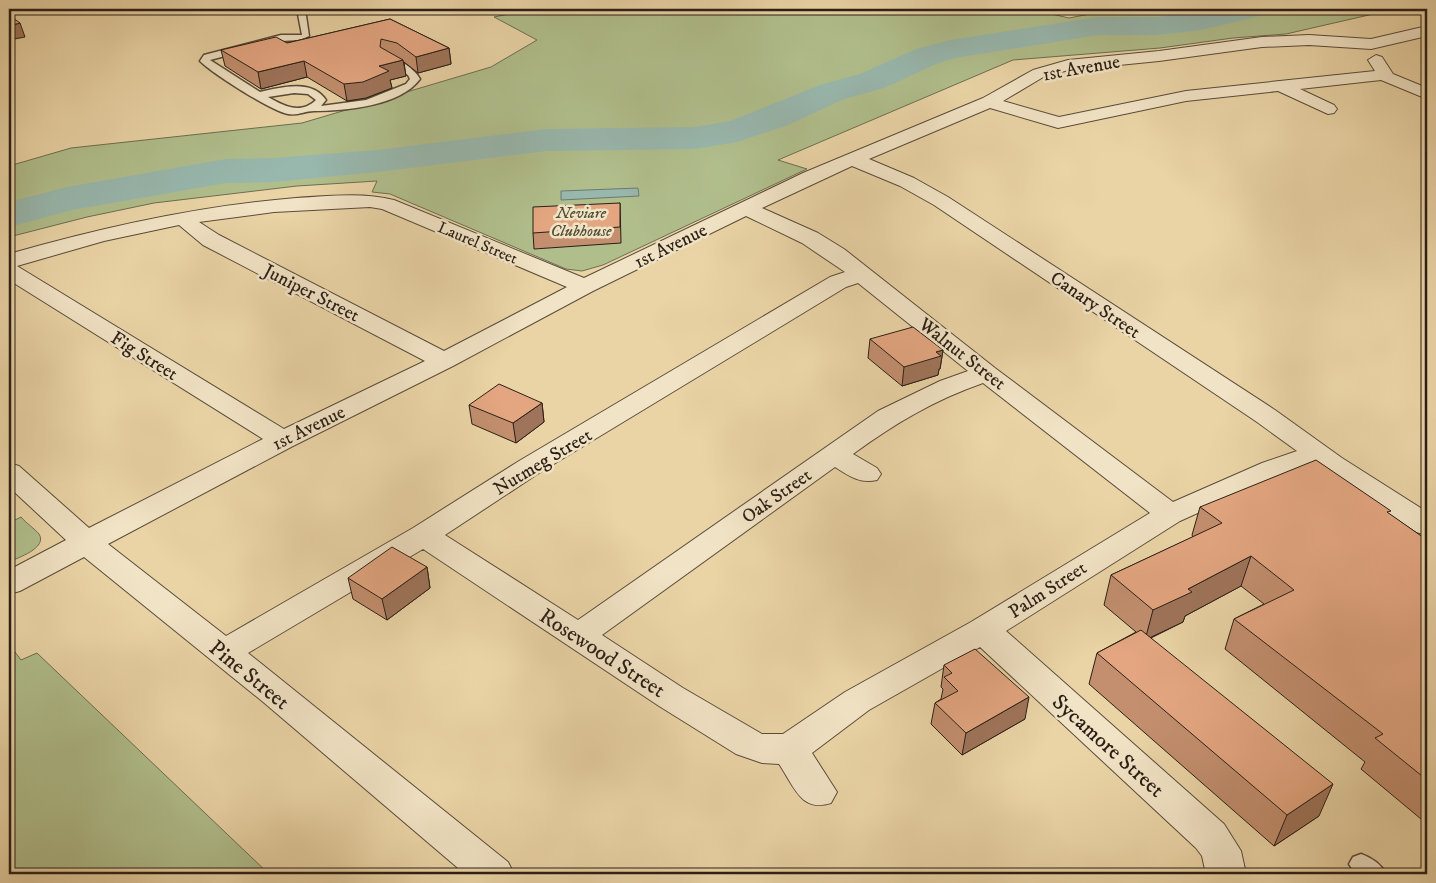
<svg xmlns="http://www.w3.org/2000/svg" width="1436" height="883" font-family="'IM FELL DW Pica',serif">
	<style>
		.green { fill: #b0be8c; stroke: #6d6e51 }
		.water { fill: #98b7ad; stroke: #6c7a71 }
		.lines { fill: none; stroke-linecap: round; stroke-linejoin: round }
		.river { fill: #98b7ad; fill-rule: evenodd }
		.lane-casing { stroke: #5a4c3a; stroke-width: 3 }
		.street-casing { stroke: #5a4c3a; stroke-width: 2 }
		.lane { fill: #f1e3c5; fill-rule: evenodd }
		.street { fill: #f1e3c5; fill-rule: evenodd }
		.wall { fill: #c38f6f; stroke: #2a1f16 }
		.shaded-wall { fill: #9f745a; stroke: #2a1f16 }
		.building { fill: #e3a681; stroke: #2a1f16 }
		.labels { text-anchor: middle; stroke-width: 5; stroke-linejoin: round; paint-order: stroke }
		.far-park-label { font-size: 16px; font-style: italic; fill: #524f39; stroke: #f1e3c5 }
		.far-street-label { font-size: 16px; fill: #2a1f16; stroke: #f1e3c5 }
		.street-label { font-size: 19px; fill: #2a1f16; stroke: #f1e3c5 }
		.near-street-label { font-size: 22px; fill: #2a1f16; stroke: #f1e3c5 }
	</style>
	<rect width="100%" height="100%" fill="#ead4a6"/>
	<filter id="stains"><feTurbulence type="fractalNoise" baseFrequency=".004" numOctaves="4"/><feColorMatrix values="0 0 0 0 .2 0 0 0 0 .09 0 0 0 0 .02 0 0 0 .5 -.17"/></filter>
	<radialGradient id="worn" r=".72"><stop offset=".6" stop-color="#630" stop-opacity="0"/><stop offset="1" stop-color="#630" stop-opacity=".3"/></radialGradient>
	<g class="green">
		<polygon points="534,9 1030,9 1069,18 1116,9 1395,9 1286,34 1233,38 1160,48 1013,60 778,160 807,169 603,265 582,271 566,269 390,194 372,192 377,181 297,186 154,203 87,217 9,237 9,166 71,148 302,123 491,67 537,40 494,17"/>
		<path d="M21,517c5,6 14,12 18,17 9,14 -22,24 -30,28v-39z"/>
		<polygon points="9,644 21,660 37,653 269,874 9,874"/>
	</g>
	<polygon class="water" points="638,188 639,196 561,200 561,191"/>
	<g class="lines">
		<polygon class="river" points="1216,9 1268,9 1263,15 1202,30 1157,35 1098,35 955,58 938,63 884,88 844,99 788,125 737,142 695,149 546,151 377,172 274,182 226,183 72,210 9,227 9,202 67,187 226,159 274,158 377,150 546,129 695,127 730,121 820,85 860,74 916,49 950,40 1098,17 1157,17"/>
		<g class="lane-casing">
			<g id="lane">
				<path d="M297,9h8l4,27 -9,4 -19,1 -71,19 50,32c22,-5 52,-13 66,8l-5,6 45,-6 40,-16 4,-5 -2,-4 -25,-14v-4c12,-2 32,12 37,22 -20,27 -75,32 -106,32 -9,0 -17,5 -26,3 -18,-4 -75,-40 -88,-53l4,-6 77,-20h21zM294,93l14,1 8,6c-16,15 -32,6 -48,-3z"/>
				<path d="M1361,854c11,4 20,10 25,20 -15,0 -29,5 -37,-10l4,-7z"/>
			</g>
		</g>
		<g class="street-casing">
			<path id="street" d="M1427,26v10l-56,13 -62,-4 -47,2 -103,14 -90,9 -24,6 -42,25 56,16 127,-26 189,-20 -7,-11 8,-5 6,2 11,17 34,14v11l-46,-19 -81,9 34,16 3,4 -3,4 -6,1 -50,-23 -92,10 -128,27 -68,-20 -121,51 45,19 34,19 327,213 67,48 85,54v23l-11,-3 -102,-68 -32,11 -102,46 -174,110 218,193 17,27 5,23h-40l-4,-18 -6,-8 -216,-201 -111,63 -57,43 25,39 -6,11c-30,10 -37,-17 -52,-39l-17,-1 -26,-9 -77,-48 -236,-157 -175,104 260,209 6,12h-49l-203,-173 -178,-144 -64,34 -11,3v-24l57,-30 -57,-53v-24l10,3 70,62 174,-89 -254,-159v-26c94,-27 188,-48 287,-56 32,-2 66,-6 98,2l190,78 219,-105 180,-75 50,-28 35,-10 91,-9 103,-14 47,-2 62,4zM852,166l48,20 34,19 323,217 40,29 -35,12 -89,39 -178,-134 -151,-119 -26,-16 -56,-25zM370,207l12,2 185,78 -123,64 -225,-116 -20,-13 75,-10zM746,216l56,27 43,29 -15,5 -311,184 -106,67 -187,108 -118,-92 185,-98 160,-80 140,-75zM179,225l24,20 222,116 -141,68 -267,-163 87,-25zM858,283l110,88 -28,10 -62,30 -300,209 -133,-85 94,-62 307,-186zM983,383l167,130 -179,109 -126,70 -62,42h-21l-79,-46 -81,-53 233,-168c14,9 25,17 42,13l4,-6 -4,-6 -24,-14c41,-30 81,-54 130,-71z"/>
		</g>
		<use href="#lane" class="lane"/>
		<use href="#street" class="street"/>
	</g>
	<g class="wall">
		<polygon points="390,19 449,48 451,64 418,73 404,62 406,76 390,80 392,88 366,98 347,101 307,77 261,89 225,66 221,50 287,43"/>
		<polygon points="620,203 621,243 534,249 533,233"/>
		<polygon points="870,339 943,350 940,369 939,369 938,375 902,386 868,358"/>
		<polygon points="542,403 544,422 516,443 472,424 469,405"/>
		<polygon points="1200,507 1389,514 1427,540 1427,824 1361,769 1365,762 1225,649 1234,619 1264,604 1241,586 1185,616 1183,622 1151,638 1319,816 1274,846 1089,684 1097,653 1136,632 1104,605 1111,575 1193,537 1192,535"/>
		<polygon points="427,567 430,588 387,620 353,599 348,578"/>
		<polygon points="944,665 1025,719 962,755 931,724 935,703 941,699 943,689 941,687"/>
	</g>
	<g class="shaded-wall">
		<polygon points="20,23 25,37 9,40 9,26"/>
		<polygon points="449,48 451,64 418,73 416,57"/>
		<polygon points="403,60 406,76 390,80 392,88 366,98 347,101 344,84 379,66"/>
		<polygon points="304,61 307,77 261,89 258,72"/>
		<polygon points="943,350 940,369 939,369 938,375 902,386 904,367 936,352"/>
		<polygon points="542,403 544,422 516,443 513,423"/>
		<polygon points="1251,556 1241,586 1185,616 1183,622 1145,640 1153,610 1188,589"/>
		<polygon points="427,567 430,588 387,620 382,599"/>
		<polygon points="1029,697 1025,719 962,755 966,733"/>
		<polygon points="1333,784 1319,816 1274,846 1287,815"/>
	</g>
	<g class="building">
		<polygon points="9,15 20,23 9,26"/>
		<polygon points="390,19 449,48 416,57 397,43 381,39 380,47 403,60 379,66 389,71 363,82 344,84 304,61 258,72 221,50 276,37 287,43"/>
		<polygon points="620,203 620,227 533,233 533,207"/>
		<polygon points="913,327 943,350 936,352 941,356 904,367 870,339"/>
		<polygon points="499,384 542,403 513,423 469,405"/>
		<polygon points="1316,460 1391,511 1387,512 1427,540 1427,780 1375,738 1383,734 1234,619 1294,590 1251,556 1188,589 1192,592 1153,610 1111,575 1222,523 1200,507"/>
		<polygon points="392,547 427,567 382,599 348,578"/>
		<polygon points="1141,630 1333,784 1287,815 1097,653"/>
		<polygon points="975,649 1029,697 966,733 935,703 958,691 944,677 952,673 944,665"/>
	</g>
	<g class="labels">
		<g class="far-park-label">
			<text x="581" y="218">Neviare<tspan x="581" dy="18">Clubhouse</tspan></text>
		</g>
		<g class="far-street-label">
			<text transform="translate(478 242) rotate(23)" y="6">Laurel Street</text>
		</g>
		<g class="street-label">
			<text transform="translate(1081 67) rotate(-10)" y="7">1st Avenue</text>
			<text transform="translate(670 245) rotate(-26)" y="7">1st Avenue</text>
			<text transform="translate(312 292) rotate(27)" y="7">Juniper Street</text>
			<text transform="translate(1096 304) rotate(34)" y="7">Canary Street</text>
			<text transform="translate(963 353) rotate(38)" y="7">Walnut Street</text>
			<text transform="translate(145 355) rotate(32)" y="7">Fig Street</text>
			<text transform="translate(308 427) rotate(-26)" y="7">1st Avenue</text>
			<text transform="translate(542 461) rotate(-31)" y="7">Nutmeg Street</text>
			<text transform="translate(776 495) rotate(-35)" y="7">Oak Street</text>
			<text transform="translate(1047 589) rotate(-33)" y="7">Palm Street</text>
		</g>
		<g class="near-street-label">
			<text transform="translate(603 652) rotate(33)" y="8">Rosewood Street</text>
			<text transform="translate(250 674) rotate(39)" y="8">Pine Street</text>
			<text transform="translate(1109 745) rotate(42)" y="8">Sycamore Street</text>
		</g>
	</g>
	<rect width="1436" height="883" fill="none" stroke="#ead4a6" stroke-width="30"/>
	<rect x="10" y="10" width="1416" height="863" fill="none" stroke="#2a1f16" stroke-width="2.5"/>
	<rect x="15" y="15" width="1406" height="853" fill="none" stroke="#2a1f16"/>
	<rect width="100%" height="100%" filter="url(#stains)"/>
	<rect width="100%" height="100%" fill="url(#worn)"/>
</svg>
